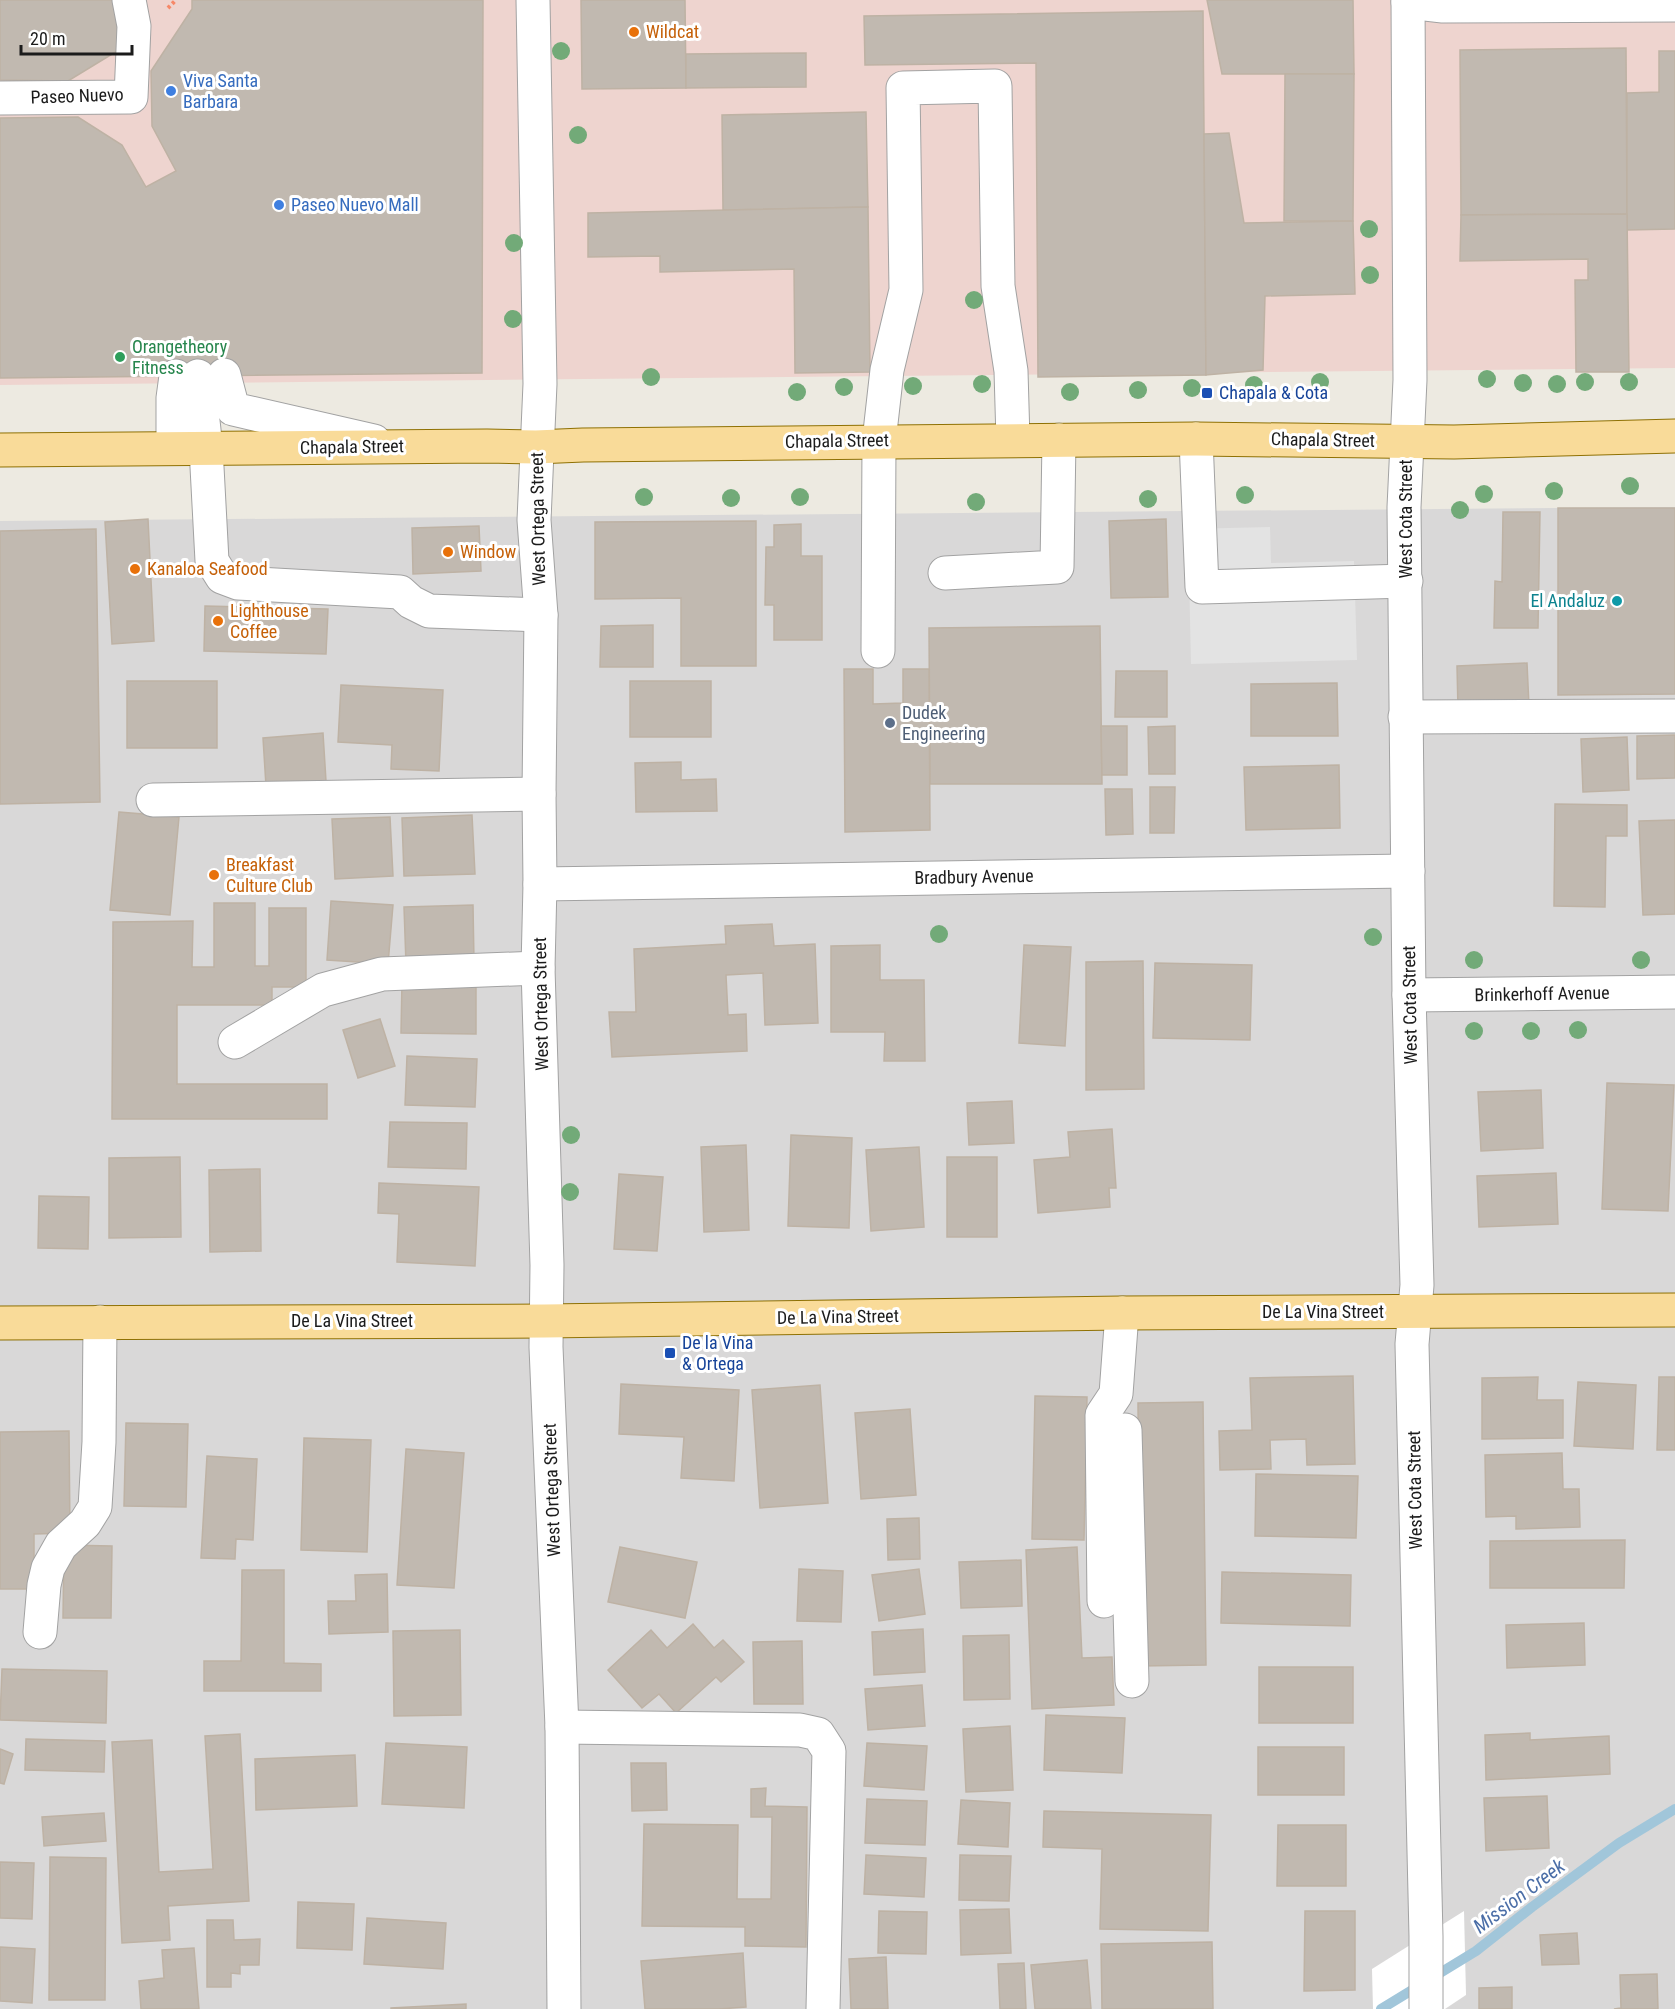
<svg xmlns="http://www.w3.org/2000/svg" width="1675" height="2009" font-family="'Roboto Condensed',sans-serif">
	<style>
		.residential { fill: #d9d8d8 }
		.commercial { fill: #eed4cf }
		.parking { fill: #e3e3e3 }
		.pier { fill: #fff }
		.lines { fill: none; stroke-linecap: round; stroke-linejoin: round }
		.stream { stroke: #a1c6da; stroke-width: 10 }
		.building { fill: #c1b9b0; stroke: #beb2a4; stroke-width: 1.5 }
		.minor-casing { stroke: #a2a2a2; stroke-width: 35 }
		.major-casing { stroke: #8f7104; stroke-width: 35 }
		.path { stroke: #f68868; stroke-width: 4; stroke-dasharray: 3 3; stroke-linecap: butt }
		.minor { stroke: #fff; stroke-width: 33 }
		.major { stroke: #f9db99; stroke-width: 33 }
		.tree { fill: #72aa78 }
		.food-dot { fill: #e8710a; stroke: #fff; stroke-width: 2 }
		.shop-dot { fill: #3f7fe0; stroke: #fff; stroke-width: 2 }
		.leisure-dot { fill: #2e9e5b; stroke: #fff; stroke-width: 2 }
		.transit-dot { fill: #1a4fb4; stroke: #fff; stroke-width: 2 }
		.culture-dot { fill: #0f9aa8; stroke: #fff; stroke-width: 2 }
		.service-dot { fill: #5c6f8a; stroke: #fff; stroke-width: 2 }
		.labels { text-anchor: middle; stroke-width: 6; stroke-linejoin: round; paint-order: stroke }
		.food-label { font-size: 18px; fill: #c56008; stroke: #fff; text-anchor: start }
		.shop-label { font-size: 18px; fill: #366cbe; stroke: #fff; text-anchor: start }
		.street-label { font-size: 18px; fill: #1b1b1b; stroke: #fff }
		.leisure-label { font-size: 18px; fill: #27864d; stroke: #fff; text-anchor: start }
		.transit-label { font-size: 18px; fill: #164399; stroke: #fff; text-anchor: start }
		.culture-label { font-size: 18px; fill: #0d838f; stroke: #fff; text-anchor: end }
		.service-label { font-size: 18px; fill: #4e5e75; stroke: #fff; text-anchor: start }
		.water-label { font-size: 20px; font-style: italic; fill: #4b6ea7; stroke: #fff }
	</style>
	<rect width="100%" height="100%" fill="#edeae1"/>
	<polygon class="residential" points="1675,507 1675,2009 0,2009 0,521"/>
	<polygon class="commercial" points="0,0 1675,0 1675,368 0,385"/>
	<polygon class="parking" points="1270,527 1271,563 1354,561 1357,660 1191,664 1188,529"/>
	<polygon class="pier" points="1464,1911 1466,1995 1445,2009 1373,2009 1372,1969"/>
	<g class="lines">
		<polyline class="stream" points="1381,2009 1476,1951 1532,1907 1619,1843 1675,1809"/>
	</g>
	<g class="building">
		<polygon points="0,0 120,0 122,48 68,81 0,80"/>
		<polygon points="192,0 483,0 482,373 0,378 0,118 78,117 122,145 146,187 176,171 152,126 151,71 192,9"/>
		<polygon points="581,0 685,0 686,88 582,89"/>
		<polygon points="1207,0 1353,0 1354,74 1222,74"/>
		<polygon points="1203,11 1206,375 1038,377 1036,63 865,65 864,16"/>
		<polygon points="1626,48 1627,214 1461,215 1460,50"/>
		<polygon points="1659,51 1675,51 1675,229 1627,230 1627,93 1659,92"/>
		<polygon points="806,53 806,87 686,88 686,54"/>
		<polygon points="1285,74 1354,74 1353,221 1284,221"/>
		<polygon points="866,112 868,207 723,210 722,115"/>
		<polygon points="1229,133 1244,223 1353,221 1355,294 1265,296 1263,370 1206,375 1204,134"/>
		<polygon points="868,207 870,372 795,373 794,269 660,272 660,256 588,257 588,213"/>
		<polygon points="1627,214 1629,372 1576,372 1575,280 1588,280 1588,259 1460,261 1461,215"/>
		<polygon points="1558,508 1675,508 1675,694 1558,695"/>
		<polygon points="1503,512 1540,512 1538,628 1494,628 1495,581 1502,582"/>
		<polygon points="148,519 154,641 112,644 105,522"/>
		<polygon points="1166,519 1168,597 1111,598 1109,521"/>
		<polygon points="756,521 756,666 681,666 681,598 595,599 595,522"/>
		<polygon points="801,524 801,556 822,556 822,640 774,640 774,605 765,605 766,547 774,547 774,525"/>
		<polygon points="479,526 481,571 413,574 412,528"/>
		<polygon points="96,529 100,802 0,804 0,531"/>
		<polygon points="205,606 328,609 326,654 204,651"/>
		<polygon points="653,625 653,667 600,667 601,626"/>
		<polygon points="1100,626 1102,784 930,784 929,628"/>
		<polygon points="1527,663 1529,706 1458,709 1457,666"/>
		<polygon points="844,669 873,669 873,704 903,703 903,669 929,669 930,830 845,832"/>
		<polygon points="1116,671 1167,671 1167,717 1115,717"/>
		<rect x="127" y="681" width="90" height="67"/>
		<rect x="630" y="681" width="81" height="56"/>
		<polygon points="1337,683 1338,736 1251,736 1251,684"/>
		<polygon points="341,685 443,690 439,771 391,769 392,745 338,742"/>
		<polygon points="1101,726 1127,726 1127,775 1102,775"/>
		<polygon points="1175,726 1175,774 1149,774 1148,727"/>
		<polygon points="323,733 326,781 266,786 263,738"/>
		<polygon points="1675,735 1675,778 1637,779 1637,736"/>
		<polygon points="1627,737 1629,790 1583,792 1581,739"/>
		<polygon points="681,762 681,780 716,779 717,811 636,812 635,763"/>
		<polygon points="1339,765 1340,828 1246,830 1244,767"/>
		<polygon points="1150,787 1175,787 1174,833 1150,833"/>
		<polygon points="1105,789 1132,789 1133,834 1106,835"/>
		<polygon points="1555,804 1627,805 1627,836 1606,836 1605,907 1554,906"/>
		<polygon points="119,812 179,817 170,915 110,910"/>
		<polygon points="472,815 475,874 404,876 402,818"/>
		<polygon points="390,817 393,876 335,879 332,819"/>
		<polygon points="1675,820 1675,914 1643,915 1639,821"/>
		<polygon points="331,901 393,905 388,964 327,960"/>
		<polygon points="214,903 255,903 255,966 269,966 269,908 306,908 306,987 272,987 272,1005 177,1005 177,1084 327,1084 327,1119 112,1119 113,922 193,921 192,967 214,967"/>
		<polygon points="473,905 474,962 406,964 404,907"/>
		<polygon points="772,924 774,946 815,944 818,1023 765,1025 763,973 726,975 728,1015 746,1014 747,1051 612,1057 609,1012 636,1012 634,949 726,944 725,926"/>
		<polygon points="880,945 880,980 924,980 925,1061 884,1061 885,1032 831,1032 831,946"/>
		<polygon points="1024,945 1071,947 1065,1046 1019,1043"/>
		<polygon points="1143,961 1144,1089 1086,1090 1086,962"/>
		<polygon points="1155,963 1252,965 1250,1040 1153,1038"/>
		<polygon points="402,981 476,982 476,1034 401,1033"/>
		<polygon points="380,1019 395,1066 358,1078 343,1030"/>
		<polygon points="407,1056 477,1059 475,1107 405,1105"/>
		<polygon points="1607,1083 1674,1085 1668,1211 1602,1209"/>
		<polygon points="1541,1090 1543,1148 1481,1151 1478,1092"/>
		<polygon points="1012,1101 1014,1143 969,1145 967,1103"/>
		<polygon points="390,1122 467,1123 466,1169 388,1167"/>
		<polygon points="1112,1129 1116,1188 1109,1188 1110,1207 1038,1213 1034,1160 1070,1157 1068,1132"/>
		<polygon points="791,1135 852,1138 849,1228 788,1226"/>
		<polygon points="746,1145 749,1230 704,1232 701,1147"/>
		<polygon points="919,1147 924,1227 871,1231 866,1150"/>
		<polygon points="180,1157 181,1237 109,1238 109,1158"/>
		<rect x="947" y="1157" width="50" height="80"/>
		<polygon points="260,1169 261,1251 210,1252 209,1170"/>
		<polygon points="1556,1173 1558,1224 1479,1227 1477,1176"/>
		<polygon points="619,1174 663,1177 657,1251 614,1249"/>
		<polygon points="379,1183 479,1187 475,1266 397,1262 399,1214 378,1213"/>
		<polygon points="39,1196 89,1197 88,1249 38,1248"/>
		<polygon points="1353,1376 1355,1464 1307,1465 1306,1439 1270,1440 1271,1469 1220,1470 1219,1431 1252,1430 1250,1378"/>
		<polygon points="1538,1377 1537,1400 1563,1400 1563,1438 1482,1439 1482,1378"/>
		<polygon points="1659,1377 1675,1377 1675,1450 1657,1450"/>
		<polygon points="1578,1382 1636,1385 1633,1449 1574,1446"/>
		<polygon points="621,1384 739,1390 734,1481 681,1478 684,1437 619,1434"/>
		<polygon points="820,1385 828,1503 760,1508 752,1390"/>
		<polygon points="1035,1396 1087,1397 1084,1540 1032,1539"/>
		<polygon points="1203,1402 1206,1665 1140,1666 1138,1403"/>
		<polygon points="910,1409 916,1495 861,1499 855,1413"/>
		<polygon points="126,1423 188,1424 186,1507 124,1506"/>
		<polygon points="69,1431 70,1533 34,1534 34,1589 0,1589 0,1432"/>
		<polygon points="304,1438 371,1440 367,1552 301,1550"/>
		<polygon points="406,1449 464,1453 454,1588 397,1585"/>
		<polygon points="1562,1453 1563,1489 1579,1489 1580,1527 1516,1529 1516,1516 1486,1517 1485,1455"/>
		<polygon points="207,1456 257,1459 253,1540 236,1539 235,1559 201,1558"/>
		<polygon points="1256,1474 1358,1476 1356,1538 1255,1536"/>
		<polygon points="919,1518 920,1559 888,1560 887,1519"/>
		<polygon points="1625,1540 1624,1588 1490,1588 1490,1541"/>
		<polygon points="64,1545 112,1546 111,1618 63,1618"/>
		<polygon points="620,1547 697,1562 685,1618 608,1602"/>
		<polygon points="1077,1547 1082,1658 1112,1657 1114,1705 1032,1709 1026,1550"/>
		<polygon points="1021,1560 1022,1606 961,1608 959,1562"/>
		<polygon points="799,1569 843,1571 841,1622 797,1621"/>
		<polygon points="919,1569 925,1614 879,1621 872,1575"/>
		<polygon points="242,1570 284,1570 284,1663 321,1664 321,1691 204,1691 204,1661 241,1661"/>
		<polygon points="1222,1572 1351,1575 1350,1626 1221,1623"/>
		<polygon points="387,1574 388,1632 329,1634 328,1601 356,1601 355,1575"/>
		<polygon points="1584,1623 1585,1665 1507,1668 1506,1625"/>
		<polygon points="693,1624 714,1648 723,1640 744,1662 721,1682 716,1677 676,1713 659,1694 642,1708 608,1670 651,1630 667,1648"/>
		<polygon points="923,1629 925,1672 874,1675 872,1632"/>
		<polygon points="460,1630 461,1715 394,1716 393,1631"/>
		<polygon points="1009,1635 1010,1699 964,1700 963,1636"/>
		<polygon points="802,1641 803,1704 754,1704 753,1642"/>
		<rect x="1259" y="1667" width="94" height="56"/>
		<polygon points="2,1669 107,1671 106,1723 0,1720"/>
		<polygon points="922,1685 925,1726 868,1730 865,1689"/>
		<polygon points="1046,1715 1125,1718 1122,1773 1044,1770"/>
		<polygon points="1010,1726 1013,1790 966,1792 963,1729"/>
		<polygon points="1530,1733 1530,1740 1609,1736 1610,1774 1486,1780 1485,1735"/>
		<polygon points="240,1734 249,1901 168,1906 170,1940 122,1943 112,1742 152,1740 159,1872 213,1869 205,1736"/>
		<polygon points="26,1739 105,1741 104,1772 25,1770"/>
		<polygon points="386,1743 467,1747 464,1808 382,1804"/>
		<polygon points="867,1743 927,1746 924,1790 864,1786"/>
		<rect x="1258" y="1747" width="86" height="48"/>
		<polygon points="0,1749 13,1754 4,1784 0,1783"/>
		<polygon points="355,1755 357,1806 256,1810 255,1759"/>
		<polygon points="631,1763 666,1763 667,1810 632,1811"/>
		<polygon points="766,1788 765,1806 807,1807 806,1947 745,1946 745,1927 642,1926 644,1824 738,1825 737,1899 771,1899 772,1817 751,1817 751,1789"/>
		<polygon points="1547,1796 1549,1848 1486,1851 1484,1798"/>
		<polygon points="867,1799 927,1801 925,1845 865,1843"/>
		<polygon points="961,1800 1010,1803 1008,1847 958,1844"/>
		<polygon points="1044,1811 1211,1815 1208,1931 1100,1929 1102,1849 1043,1847"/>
		<polygon points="104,1813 106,1841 44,1846 42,1817"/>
		<polygon points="1278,1825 1346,1825 1346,1886 1277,1886"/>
		<polygon points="866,1855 926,1858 924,1897 864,1894"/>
		<polygon points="960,1855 1011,1856 1009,1901 959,1900"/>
		<polygon points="50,1857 106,1858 105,2000 49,2000"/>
		<polygon points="0,1862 34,1863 32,1919 0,1918"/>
		<polygon points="298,1902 354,1904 352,1950 297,1948"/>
		<polygon points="1009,1909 1011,1953 961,1955 960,1910"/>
		<polygon points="879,1911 927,1912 926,1954 878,1953"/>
		<polygon points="1305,1911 1355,1911 1355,1990 1304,1991"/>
		<polygon points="367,1918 446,1923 443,1969 364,1964"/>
		<polygon points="207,1920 233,1920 234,1940 260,1939 259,1965 240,1965 240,1974 231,1973 231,1987 207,1987"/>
		<polygon points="1577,1933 1579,1964 1542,1965 1540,1935"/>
		<polygon points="1212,1942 1213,2009 1102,2009 1101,1944"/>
		<polygon points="0,1947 35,1949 32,2003 0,2001"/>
		<polygon points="194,1948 199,2009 141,2009 139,1981 164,1978 162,1950"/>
		<polygon points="743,1953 746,2007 719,2009 645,2009 641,1961"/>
		<polygon points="886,1957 888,2009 851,2009 849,1959"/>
		<polygon points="1087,1960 1091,2009 1035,2009 1031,1965"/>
		<polygon points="1024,1963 1026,2009 1000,2009 998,1964"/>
		<polygon points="1657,1974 1658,2009 1614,2009 1621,2008 1620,1975"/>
		<polygon points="1512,1987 1512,2009 1479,2009 1479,1988"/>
		<polygon points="466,2004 466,2009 391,2009 391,2008"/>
	</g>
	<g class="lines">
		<g class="minor-casing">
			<g id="minor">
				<polyline points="533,0 540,384 534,520 541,615 539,794 540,884 538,968 547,1265 546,1347 562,1727 564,2009"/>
				<polyline points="1408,0 1410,380 1404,507 1409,995 1417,1285 1412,1344 1426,1936 1426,2009"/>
				<polyline points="1408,2 1443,6 1675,5"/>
				<polyline points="0,98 131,97 134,26 129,0"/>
				<polyline points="224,375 233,409 374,441"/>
				<polyline points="198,376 206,448 212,561 222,577 238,583 400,592 411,602 429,611 541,615"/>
				<polyline points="1196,439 1202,587 1406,581"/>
				<polyline points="173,448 173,398 176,376"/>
				<polyline points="945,573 1057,567 1059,440"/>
				<polyline points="878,651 879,441 887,370 906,290 903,88 995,86 998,286 1011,371 1013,440"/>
				<polyline points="1405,717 1675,716"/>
				<polyline points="153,800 539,794"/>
				<polyline points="540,884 1408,871"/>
				<polyline points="1409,995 1675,992"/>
				<polyline points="235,1042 323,990 382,974 538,968"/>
				<polyline points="1125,1430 1132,1681"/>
				<polyline points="1104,1601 1102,1415 1116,1394 1122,1313"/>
				<polyline points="40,1632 44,1585 48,1568 61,1545 85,1523 95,1507 99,1442 100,1322"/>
				<polyline points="562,1727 800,1730 818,1734 829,1751 823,2009"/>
			</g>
		</g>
		<g class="major-casing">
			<g id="major">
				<polyline points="0,450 487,446 536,447 583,445 1196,439 1454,442 1675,436"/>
				<polyline points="0,1323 545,1321 1122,1313 1675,1310"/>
			</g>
		</g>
		<polyline class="path" points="168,8 176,0"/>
		<use href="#minor" class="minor"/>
		<use href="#major" class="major"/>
	</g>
	<g class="tree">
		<circle cx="561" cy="51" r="9"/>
		<circle cx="578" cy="135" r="9"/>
		<circle cx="1369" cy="229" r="9"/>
		<circle cx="514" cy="243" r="9"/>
		<circle cx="1370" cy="275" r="9"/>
		<circle cx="974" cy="300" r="9"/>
		<circle cx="513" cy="319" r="9"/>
		<circle cx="651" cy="377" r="9"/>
		<circle cx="1487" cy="379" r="9"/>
		<circle cx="1320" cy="382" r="9"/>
		<circle cx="1585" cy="382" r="9"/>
		<circle cx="1629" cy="382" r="9"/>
		<circle cx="1523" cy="383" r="9"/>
		<circle cx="982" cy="384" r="9"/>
		<circle cx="1557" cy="384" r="9"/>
		<circle cx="1254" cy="385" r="9"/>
		<circle cx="913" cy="386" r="9"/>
		<circle cx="844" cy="387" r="9"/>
		<circle cx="1192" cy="388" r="9"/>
		<circle cx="1138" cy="390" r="9"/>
		<circle cx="797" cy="392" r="9"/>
		<circle cx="1070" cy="392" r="9"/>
		<circle cx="1630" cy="486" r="9"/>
		<circle cx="1554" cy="491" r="9"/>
		<circle cx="1484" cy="494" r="9"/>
		<circle cx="1245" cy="495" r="9"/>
		<circle cx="644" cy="497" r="9"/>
		<circle cx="800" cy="497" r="9"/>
		<circle cx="731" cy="498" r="9"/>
		<circle cx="1148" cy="499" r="9"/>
		<circle cx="976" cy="502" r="9"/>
		<circle cx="1460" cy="510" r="9"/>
		<circle cx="939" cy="934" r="9"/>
		<circle cx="1373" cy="937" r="9"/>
		<circle cx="1474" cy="960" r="9"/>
		<circle cx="1641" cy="960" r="9"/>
		<circle cx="1578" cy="1030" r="9"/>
		<circle cx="1474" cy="1031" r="9"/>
		<circle cx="1531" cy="1031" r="9"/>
		<circle cx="571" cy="1135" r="9"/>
		<circle cx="570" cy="1192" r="9"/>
	</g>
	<g class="food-dot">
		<circle cx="634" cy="32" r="6"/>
		<circle cx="448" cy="552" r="6"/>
		<circle cx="135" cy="569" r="6"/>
		<circle cx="218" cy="621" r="6"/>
		<circle cx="214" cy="875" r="6"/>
	</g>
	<g class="shop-dot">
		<circle cx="171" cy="91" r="6"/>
		<circle cx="279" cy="205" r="6"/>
	</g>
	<circle class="leisure-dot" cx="120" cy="357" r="6"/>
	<g class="transit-dot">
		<rect x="1201" y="387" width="12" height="12" rx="3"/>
		<rect x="664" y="1347" width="12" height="12" rx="3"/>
	</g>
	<circle class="culture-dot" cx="1617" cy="601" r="6"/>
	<circle class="service-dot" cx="890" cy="723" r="6"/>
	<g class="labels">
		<g class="food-label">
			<text x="646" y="38">Wildcat</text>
			<text x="460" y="558">Window</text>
			<text x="147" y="575">Kanaloa Seafood</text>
			<text x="230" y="617">Lighthouse<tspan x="230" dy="21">Coffee</tspan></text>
			<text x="226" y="871">Breakfast<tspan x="226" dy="21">Culture Club</tspan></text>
		</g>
		<g class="shop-label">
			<text x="183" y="87">Viva Santa<tspan x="183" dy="21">Barbara</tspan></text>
			<text x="291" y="211">Paseo Nuevo Mall</text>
		</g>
		<g class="street-label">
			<text transform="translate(77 96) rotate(-2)" y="6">Paseo Nuevo</text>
			<text transform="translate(1323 440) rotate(1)" y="6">Chapala Street</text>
			<text transform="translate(837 441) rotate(-1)" y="6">Chapala Street</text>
			<text transform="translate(352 447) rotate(-1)" y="6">Chapala Street</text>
			<text transform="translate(538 519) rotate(-91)" y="6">West Ortega Street</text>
			<text transform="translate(1406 519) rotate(-90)" y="6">West Cota Street</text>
			<text transform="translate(974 877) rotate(-1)" y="6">Bradbury Avenue</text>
			<text transform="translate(1542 994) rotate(-1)" y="6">Brinkerhoff Avenue</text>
			<text transform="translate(541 1004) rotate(-91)" y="6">West Ortega Street</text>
			<text transform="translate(1410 1005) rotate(-91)" y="6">West Cota Street</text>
			<text x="1323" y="1318">De La Vina Street</text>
			<text transform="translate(838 1317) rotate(-1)" y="6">De La Vina Street</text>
			<text x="352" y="1327">De La Vina Street</text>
			<text transform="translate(552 1490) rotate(-92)" y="6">West Ortega Street</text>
			<text transform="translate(1415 1490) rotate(-91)" y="6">West Cota Street</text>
		</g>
		<g class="leisure-label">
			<text x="132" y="353">Orangetheory<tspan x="132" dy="21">Fitness</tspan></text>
		</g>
		<g class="transit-label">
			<text x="1219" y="399">Chapala &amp; Cota</text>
			<text x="682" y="1349">De la Vina<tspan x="682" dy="21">&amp; Ortega</tspan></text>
		</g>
		<g class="culture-label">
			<text x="1605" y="607">El Andaluz</text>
		</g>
		<g class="service-label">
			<text x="902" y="719">Dudek<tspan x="902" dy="21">Engineering</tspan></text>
		</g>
		<g class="water-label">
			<text transform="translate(1519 1896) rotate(-37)" y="7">Mission Creek</text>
		</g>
	</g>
	<path d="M21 45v9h111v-9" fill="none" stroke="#1b1b1b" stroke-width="3"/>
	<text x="30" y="45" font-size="18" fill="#1b1b1b" stroke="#ffffff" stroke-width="4.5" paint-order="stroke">20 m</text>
</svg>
